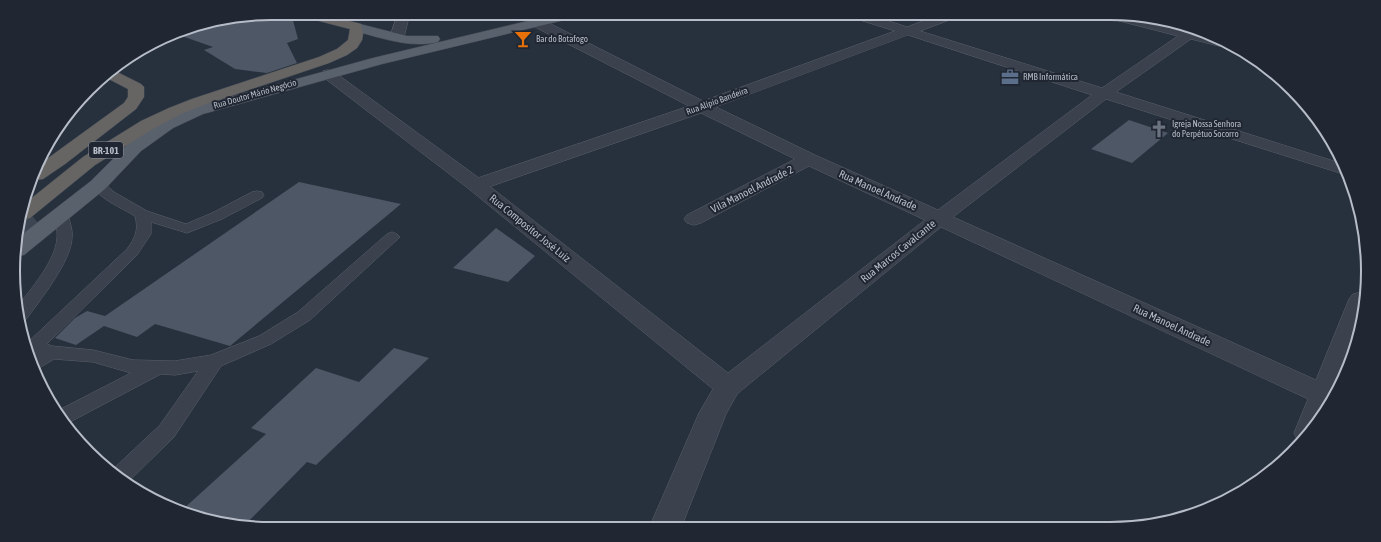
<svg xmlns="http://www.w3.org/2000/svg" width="1381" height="542" font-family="'Asap Condensed',sans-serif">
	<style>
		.building { fill: #4e5765 }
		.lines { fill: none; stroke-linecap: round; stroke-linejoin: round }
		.trunk-tunnel { stroke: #3d4552; stroke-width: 22; stroke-dasharray: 22 11; stroke-linecap: butt }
		.service-casing { stroke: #59606b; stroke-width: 1 }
		.minor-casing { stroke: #59606b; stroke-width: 1 }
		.tertiary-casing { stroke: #59606b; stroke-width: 1 }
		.primary-casing { stroke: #444b56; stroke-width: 1 }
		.trunk-casing { stroke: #464d58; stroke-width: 1 }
		.service { fill: #3b424d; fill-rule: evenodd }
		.minor { fill: #3b424d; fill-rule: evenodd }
		.tertiary { fill: #3b424d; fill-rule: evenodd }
		.primary { fill: #59616d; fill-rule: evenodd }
		.trunk { fill: #666563; fill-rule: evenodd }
		.labels { text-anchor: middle; stroke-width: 4; stroke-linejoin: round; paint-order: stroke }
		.far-poi-label { font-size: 9px; fill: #b7bdc8; stroke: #202732; text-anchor: start }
		.far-street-label { font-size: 9px; fill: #b7bdc8; stroke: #202732 }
		.shield { fill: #202732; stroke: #8a909b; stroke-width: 1 }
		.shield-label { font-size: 10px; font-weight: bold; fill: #b7bdc8 }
		.street-label { font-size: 11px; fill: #b7bdc8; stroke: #202732 }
		.rim { fill: none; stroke: #b7bdc8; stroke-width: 2 }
	</style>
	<rect width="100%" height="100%" fill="#27303d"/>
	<g class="building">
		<polygon points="271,13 291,13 298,39 287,43 297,63 267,73 235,69 204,50 213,47 176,34 188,27"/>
		<polygon points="1129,120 1168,133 1132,163 1091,149"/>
		<polygon points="299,182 401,204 230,346 155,324 137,337 104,326 76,345 55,338 75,318 87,311 105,316"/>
		<polygon points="496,228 535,256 508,282 453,268"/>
		<polygon points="394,348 429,358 316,465 307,462 245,525 188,515 181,511 266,434 251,428 316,368 359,382"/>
	</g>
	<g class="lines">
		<polyline class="trunk-tunnel" points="17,232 37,216"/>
		<g class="service-casing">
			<g id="service">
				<path d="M98,181l5,1 11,10 33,19 39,13 26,-11 40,-21 5,-1 5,1 2,3 -2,3 -40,21 -35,14 -36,-11v12l-14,21 -90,89 5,2 41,4 40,10 42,1 36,-6 48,-19 39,-24 89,-78 5,-2 5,2 3,3 -90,83 -39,24 -50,22 -47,71 -47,46 -13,-7 -4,-4 50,-47 38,-54 -23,4 -14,-1 -93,49 -11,-12 74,-38 -38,-11 -39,-3 -18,11 -5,-13 5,-4 -7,-2 -3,-7 101,-95c8,-11 12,-19 8,-33 -15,-9 -34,-16 -44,-31l2,-3z"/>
				<path d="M61,209l5,1 2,3c1,8 5,16 4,24 0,24 -34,66 -48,85l-5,2 -2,-17c14,-18 39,-47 40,-69 1,-9 -3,-17 -3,-25l2,-3z"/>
			</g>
		</g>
		<g class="minor-casing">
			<g id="minor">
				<polygon points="398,13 410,13 404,37 402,40 392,40 390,37"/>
				<path d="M845,13h19l43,14 37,-14h18l-2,3 -40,15 182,57 76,-52 -78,-20 -2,-3c30,0 60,10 89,17l6,-3 9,5 -2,1 7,2 17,10 -5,1 -28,-7 -75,53 227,72 3,11 -240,-76 -153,118 363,163 33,-81 4,-5 9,-2 -6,52 -12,31 -19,39 -24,28 -3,-1 -4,-8 14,-34 -367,-172 -204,167 -9,3 -9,-3 -4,-7 4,-7 206,-160 -116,-54 -108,57 -7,2 -7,-2 -3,-4 3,-4 108,-56 -94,-46 -218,76 -7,2 -7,-2 -2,-4 2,-4 220,-75 -158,-81 -1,-3 1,-3h10l162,82 192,-70 -48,-15zM908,35l184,60 -154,115 -123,-55 -99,-48z"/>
			</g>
		</g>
		<g class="tertiary-casing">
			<polygon id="tertiary" points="328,70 333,71 483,181 737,380 741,387 726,414 681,528 649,528 699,413 713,389 469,189 323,77 321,74 323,71"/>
		</g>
		<g class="primary-casing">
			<g id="primary">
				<polygon points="561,13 583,13 581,16 382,64 203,114 173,128 141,151 105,189 24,255 16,256 15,240 91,181 129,143 161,120 191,108 373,58"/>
				<path d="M356,23l51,13h31l2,3 -2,3c-29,7 -59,-5 -87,-12l-1,-3 1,-3z"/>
			</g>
		</g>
		<g class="trunk-casing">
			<g id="trunk">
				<polygon points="298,13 318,13 361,24 363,34 362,40 357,48 347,55 329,63 204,105 181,114 153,129 95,165 30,218 21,220 28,201 83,157 141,121 169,108 192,99 319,57 337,49 348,40 350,29 300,16"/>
				<polygon points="113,70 141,84 144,87 144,97 136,109 65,164 43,179 35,180 40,164 124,103 128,97 128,89 103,76"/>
			</g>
		</g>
		<use href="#service" class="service"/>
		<use href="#minor" class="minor"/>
		<use href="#tertiary" class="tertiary"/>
		<use href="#primary" class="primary"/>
		<use href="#trunk" class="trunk"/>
	</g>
	<defs>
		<g id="bar-bare" transform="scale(1.38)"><path d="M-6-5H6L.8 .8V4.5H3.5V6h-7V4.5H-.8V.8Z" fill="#e8710a" stroke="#202732" stroke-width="2.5" paint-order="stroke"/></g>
		<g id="office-bare" transform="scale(1.38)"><path d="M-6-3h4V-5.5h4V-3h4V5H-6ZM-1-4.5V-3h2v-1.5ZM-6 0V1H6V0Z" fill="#5c6f8a" stroke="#202732" stroke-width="2.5" paint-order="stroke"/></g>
		<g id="church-bare" transform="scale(1.38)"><path d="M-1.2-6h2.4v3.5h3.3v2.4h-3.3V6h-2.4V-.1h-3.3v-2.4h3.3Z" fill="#6b7280" stroke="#202732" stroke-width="2.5" paint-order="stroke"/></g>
	</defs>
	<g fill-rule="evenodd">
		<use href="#bar-bare" x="523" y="39"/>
		<use href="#office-bare" x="1010" y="77"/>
		<use href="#church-bare" x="1159" y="129"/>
	</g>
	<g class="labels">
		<g class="far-poi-label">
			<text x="536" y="42">Bar do Botafogo</text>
			<text x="1023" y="80">RMB Informática</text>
			<text x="1172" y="127">Igreja Nossa Senhora<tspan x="1172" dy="10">do Perpétuo Socorro</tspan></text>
		</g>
		<g class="far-street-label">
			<text transform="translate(255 94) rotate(-16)" y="3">Rua Doutor Mário Negócio</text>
			<text transform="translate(717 101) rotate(-20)" y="3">Rua Alípio Bandeira</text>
		</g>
		<rect class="shield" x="89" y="142" width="34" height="16" rx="3"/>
		<g class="shield-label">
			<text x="106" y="154">BR-101</text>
		</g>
		<g class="street-label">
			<text transform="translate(752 189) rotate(-27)" y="4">Vila Manoel Andrade 2</text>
			<text transform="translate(878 190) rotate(24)" y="4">Rua Manoel Andrade</text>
			<text transform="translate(530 228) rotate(39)" y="4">Rua Compositor José Luiz</text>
			<text transform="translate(898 251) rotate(-39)" y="4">Rua Marcos Cavalcante</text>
			<text transform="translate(1172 325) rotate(25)" y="4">Rua Manoel Andrade</text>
		</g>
	</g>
	<path d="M0 0H1381V542H0ZM271 20H1110A251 251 0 0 1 1361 271V271A251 251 0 0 1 1110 522H271A251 251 0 0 1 20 271V271A251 251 0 0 1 271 20Z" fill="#202732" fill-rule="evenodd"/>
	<path class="rim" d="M271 20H1110A251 251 0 0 1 1361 271V271A251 251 0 0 1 1110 522H271A251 251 0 0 1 20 271V271A251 251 0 0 1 271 20Z"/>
</svg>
